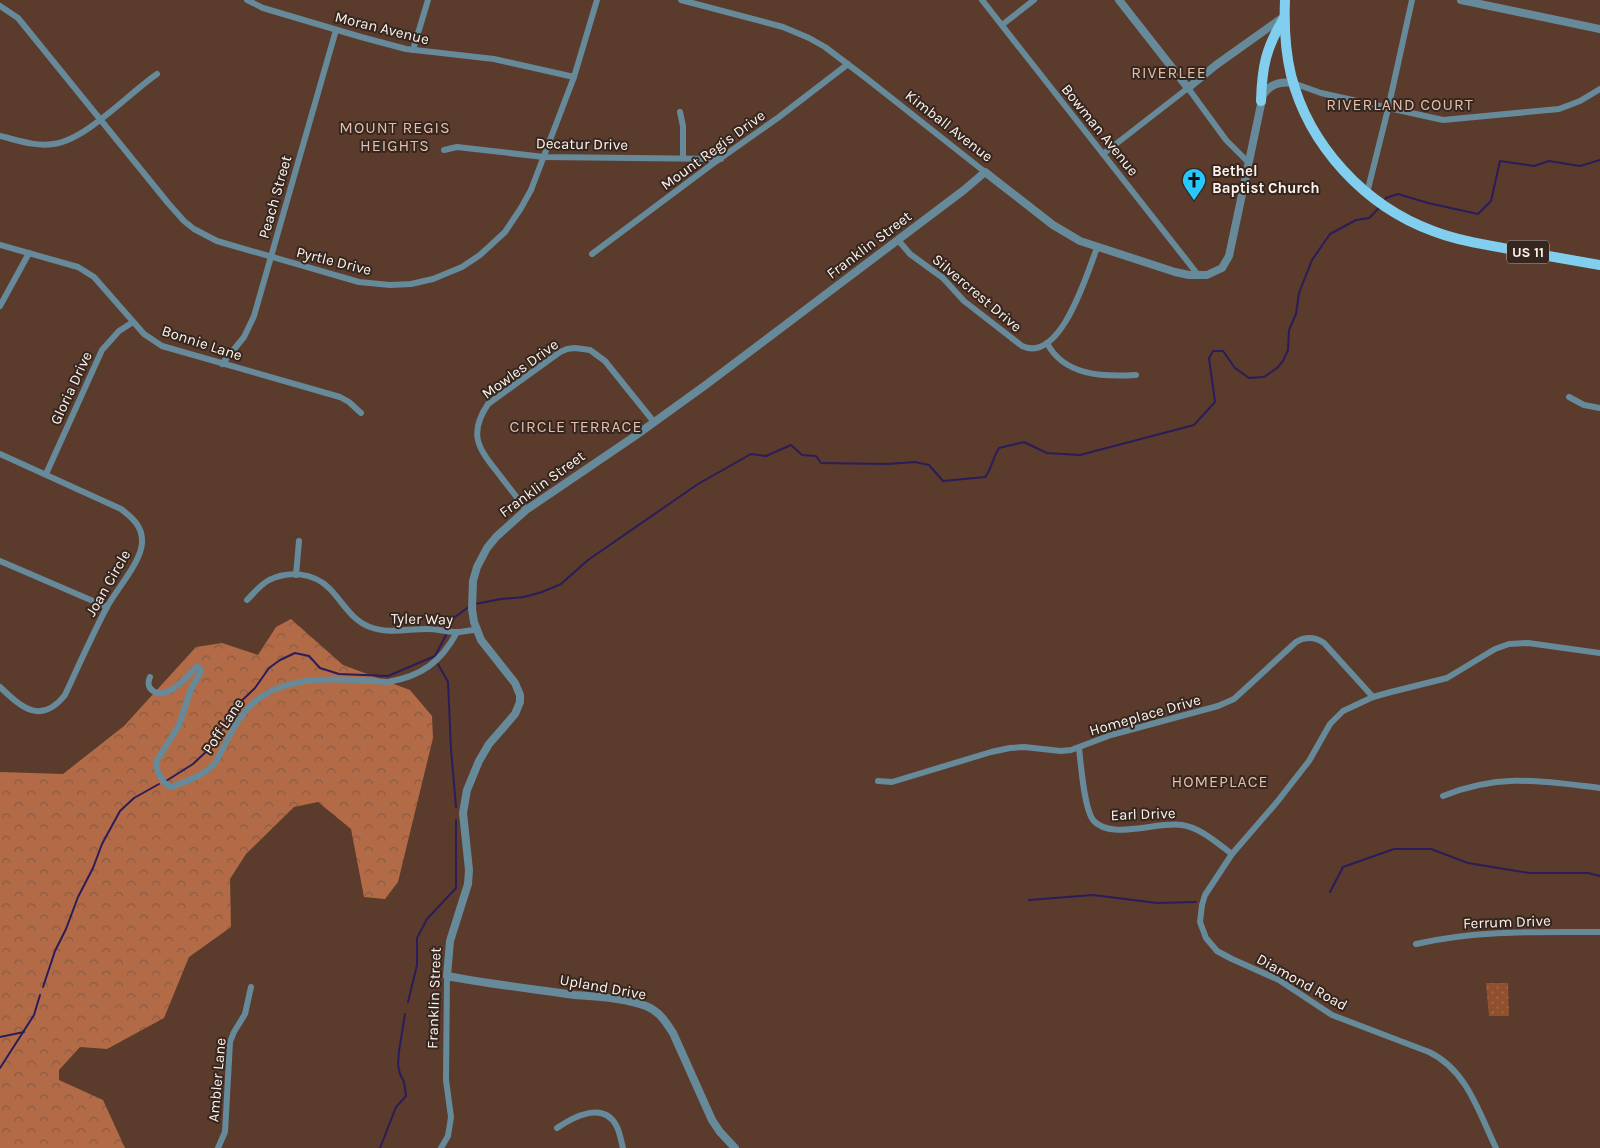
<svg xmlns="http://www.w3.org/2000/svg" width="1600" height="1148" font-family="Karla,sans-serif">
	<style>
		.forest { fill: url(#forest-crowns) }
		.park { fill: url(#park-dots) }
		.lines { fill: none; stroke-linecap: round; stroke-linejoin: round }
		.stream { stroke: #2a1d5a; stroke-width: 2 }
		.minor { stroke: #668a9a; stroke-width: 6 }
		.tertiary { stroke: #668a9a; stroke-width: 8 }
		.primary { stroke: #82ceef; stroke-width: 10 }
		.labels { text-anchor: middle; stroke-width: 4; stroke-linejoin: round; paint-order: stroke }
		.shield { fill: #35271f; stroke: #c2b5ae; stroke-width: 1 }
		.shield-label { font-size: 14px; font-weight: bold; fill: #fef2ec }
		.street-label { font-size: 15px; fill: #fef2ec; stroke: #35271f }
		.poi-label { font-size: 15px; font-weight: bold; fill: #fef2ec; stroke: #35271f; text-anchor: start }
		.neighbourhood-label { font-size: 16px; letter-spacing: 1px; fill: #e5beab; stroke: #35271f }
	</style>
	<defs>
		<pattern id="forest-crowns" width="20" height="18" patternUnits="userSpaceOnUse" patternTransform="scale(1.25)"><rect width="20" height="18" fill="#b26b46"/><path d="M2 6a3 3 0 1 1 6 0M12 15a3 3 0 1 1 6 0" fill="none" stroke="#895d46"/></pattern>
		<pattern id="park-dots" width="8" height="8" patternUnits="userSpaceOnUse" patternTransform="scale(1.25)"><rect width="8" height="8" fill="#91502d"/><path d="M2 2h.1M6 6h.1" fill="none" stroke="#a26a4c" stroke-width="1.8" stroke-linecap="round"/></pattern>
	</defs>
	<rect width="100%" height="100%" fill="#5b3b2b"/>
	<polygon class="forest" points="291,619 343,665 410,690 432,716 433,738 398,882 385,899 364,897 351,829 318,802 294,807 246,854 230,879 231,927 189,957 164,1018 107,1049 80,1047 59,1070 59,1080 103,1100 125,1148 0,1148 0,772 63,774 124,726 196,647 222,643 258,655 276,627"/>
	<polygon class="park" points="1486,983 1508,983 1509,1016 1489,1016"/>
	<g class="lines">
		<g class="stream">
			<polyline points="1384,201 1386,198 1398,194 1428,203 1478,214 1491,201 1500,161 1534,166 1549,161 1580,166 1600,160"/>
			<path d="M475,604l26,-5 23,-2 18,-5 19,-8 27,-24 110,-76 53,-30 15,2 25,-11 11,10 14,1 5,7 66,1 28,-2 14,3 14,16 42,-4c6,-6 8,-20 14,-29l25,-6 23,11 33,2 114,-30 21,-23 -6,-44 4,-7h10l12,17 14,10 15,-1 13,-9 6,-7 5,-11 1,-20 7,-16 3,-21 13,-33 18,-26 26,-14 13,-2 11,-11"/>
			<polyline points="449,629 451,620 470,606"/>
			<polyline points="438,664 448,682 451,749 456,807"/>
			<polyline points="166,781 193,764 210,748 233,709 255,688 269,668 280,660 295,653 309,656 320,668 339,674 388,676 435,656 447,633"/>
			<polyline points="1330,892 1343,867 1394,849 1431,849 1468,863 1529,873 1588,873 1600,876"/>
			<polyline points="1029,900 1093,895 1157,903 1196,902"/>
			<polyline points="43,987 55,951 66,929 78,897 93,868 102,844 120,811 134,798 159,784"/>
			<polyline points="408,1002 417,965 417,938 427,919 456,888 456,820"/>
			<polyline points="0,1037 24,1032"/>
			<polyline points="0,1068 34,1015 40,995"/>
			<polyline points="380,1148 396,1107 406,1096 404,1082 400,1074 398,1065 399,1051 405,1014"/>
		</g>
		<g class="minor">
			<polyline points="247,0 263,8 361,37 406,49 494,59 574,77"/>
			<polyline points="681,0 783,27 809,38 825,47 866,78 985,172"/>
			<polyline points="982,0 1199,276"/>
			<polyline points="0,6 18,18 168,203 184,221 194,229 217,241 359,282 390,285 411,284 433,279 462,267 480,255 505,232 521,208 531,190 574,77 597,0"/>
			<polyline points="1002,25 1034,0"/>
			<polyline points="413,50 428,0"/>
			<polyline points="1293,83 1321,93 1443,120 1559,109 1580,101 1600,89"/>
			<polyline points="680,112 683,126 683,158"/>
			<path d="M0,136c17,4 36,11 53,8 33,-4 75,-50 104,-70"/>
			<polyline points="444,150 457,147 544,157 721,159"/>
			<polyline points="1103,154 1188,88 1226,140 1249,163"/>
			<polyline points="1367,193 1388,109 1412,0"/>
			<path d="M898,240l12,14 33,24 21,23 58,45c39,18 65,-73 75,-98"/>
			<polyline points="0,245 78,267 94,277 144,334 162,346 340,397 349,402 361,413"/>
			<polyline points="592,254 711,165 779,117 848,64"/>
			<polyline points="0,306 29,253"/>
			<path d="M1047,343c17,33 56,34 89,32"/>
			<polyline points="222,364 244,337 254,316 336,30"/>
			<polyline points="1569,397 1584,405 1600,408"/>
			<path d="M0,454l121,55c12,9 22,18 21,34 -1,19 -26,47 -35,64 -15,28 -28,58 -42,88 -24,30 -43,13 -65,-8"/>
			<polyline points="46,474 102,350 119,331 133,322"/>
			<path d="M526,510c-9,-13 -19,-25 -28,-37 -20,-25 -30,-39 -10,-69l72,-52 7,-3 8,-1 15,2 15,11 49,61"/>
			<polyline points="0,561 107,607"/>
			<polyline points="296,575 299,541"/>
			<path d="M247,600c7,-7 13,-15 22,-20 20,-10 45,-7 60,8 14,14 22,32 41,39 18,7 38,2 57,2 10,0 20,3 30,3 6,0 13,-2 19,-2"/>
			<path d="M150,677c-2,5 -3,10 3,14 15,10 34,-15 43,-24h3l2,4 -10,18 -12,36 -23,37c0,8 6,22 15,25 17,-6 32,-11 44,-24 10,-17 17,-36 29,-50 33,-43 96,-33 144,-31 34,-6 53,-20 69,-50"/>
			<path d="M1079,748c2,17 5,60 14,72 17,21 65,1 89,5 19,3 35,18 50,29"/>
			<path d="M878,781l14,1 99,-30 19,-4 14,-1 37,4 10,-1 40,-15 107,-29 16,-7 62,-57c10,-6 19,-5 28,1l49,54"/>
			<path d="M1443,796c58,-23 98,-15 157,-8"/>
			<path d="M1416,944c60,-14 123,-12 184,-12"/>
			<path d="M557,1128c16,-11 46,-27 59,-3 4,7 5,16 7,23"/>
			<polyline points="218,1148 225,1132 230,1042 234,1032 245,1014 251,987"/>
			<polyline points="441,1148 448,1136 451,1117 446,1080 447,976"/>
			<path d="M1496,1148c-17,-35 -29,-78 -67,-96l-97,-37 -53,-35 -47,-21 -15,-8 -11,-13 -6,-16 2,-17 3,-10 27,-41 45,-52 32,-41 21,-37 13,-13 30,-14 18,-5 56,-14 48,-29 14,-5 19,-1 72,10"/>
		</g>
		<g class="tertiary">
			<polyline points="1119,0 1188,88 1216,65 1282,18"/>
			<polyline points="1461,0 1600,29"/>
			<path d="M735,1148l-15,-16 -8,-12 -39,-87c-7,-11 -14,-22 -27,-27 -21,-8 -48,-9 -71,-11 -43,-6 -86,-11 -128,-19l3,-35 18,-57 1,-14 -6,-57 4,-23 12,-29 10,-17 26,-30 5,-12v-7l-5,-12 -34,-43 -7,-18 -2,-13 1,-28 4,-14 10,-19 9,-11 30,-27 109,-74 72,-52 257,-194 21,-18 68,53 27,16 95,31 14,3h18l15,-7 7,-12 34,-161c7,-11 18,-14 30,-12"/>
		</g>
		<g class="primary">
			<path d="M1285,0c-1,25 0,50 6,75 18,71 74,131 142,156 26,10 54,14 81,19 29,5 57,10 86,15"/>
			<path d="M1261,101c1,-35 5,-53 23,-83"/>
		</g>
	</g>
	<defs>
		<g id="church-pin" transform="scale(1.25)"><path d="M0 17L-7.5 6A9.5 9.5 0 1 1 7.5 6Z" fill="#28c8ff" stroke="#35271f"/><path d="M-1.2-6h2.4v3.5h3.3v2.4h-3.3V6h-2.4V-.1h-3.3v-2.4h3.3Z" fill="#111"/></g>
	</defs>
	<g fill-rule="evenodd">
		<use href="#church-pin" x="1194" y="180"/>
	</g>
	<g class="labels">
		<rect class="shield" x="1507" y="240.5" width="42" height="23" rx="4"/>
		<g class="shield-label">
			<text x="1528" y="257">US 11</text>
		</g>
		<g class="street-label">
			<text transform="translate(382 28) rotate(14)" y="5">Moran Avenue</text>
			<text transform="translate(949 126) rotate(38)" y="5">Kimball Avenue</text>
			<text transform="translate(1100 130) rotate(51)" y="5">Bowman Avenue</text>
			<text transform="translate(582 144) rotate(1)" y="5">Decatur Drive</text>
			<text transform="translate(713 150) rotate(-36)" y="5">Mount Regis Drive</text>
			<text transform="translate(275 197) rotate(-74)" y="5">Peach Street</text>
			<text transform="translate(869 245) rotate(-37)" y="5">Franklin Street</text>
			<text transform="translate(334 261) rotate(14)" y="5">Pyrtle Drive</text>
			<text transform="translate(977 293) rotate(40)" y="5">Silvercrest Drive</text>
			<text transform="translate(202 343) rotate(18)" y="5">Bonnie Lane</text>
			<text transform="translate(520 369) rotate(-36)" y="5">Mowles Drive</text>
			<text transform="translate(71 388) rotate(-65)" y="5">Gloria Drive</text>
			<text transform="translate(542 484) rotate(-36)" y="5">Franklin Street</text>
			<text transform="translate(108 583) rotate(-60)" y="5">Joan Circle</text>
			<text transform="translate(422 619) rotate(1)" y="5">Tyler Way</text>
			<text transform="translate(1145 715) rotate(-16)" y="5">Homeplace Drive</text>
			<text transform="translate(223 726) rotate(-57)" y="5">Poff Lane</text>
			<text transform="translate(1143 814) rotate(-2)" y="5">Earl Drive</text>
			<text transform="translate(1507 922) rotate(-2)" y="5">Ferrum Drive</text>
			<text transform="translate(1302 982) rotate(29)" y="5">Diamond Road</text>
			<text transform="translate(603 987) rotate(10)" y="5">Upland Drive</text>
			<text transform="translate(434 998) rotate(-88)" y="5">Franklin Street</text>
			<text transform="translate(217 1080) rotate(-85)" y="5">Ambler Lane</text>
		</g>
		<g class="poi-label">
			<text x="1212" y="176">Bethel<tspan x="1212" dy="17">Baptist Church</tspan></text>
		</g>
		<g class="neighbourhood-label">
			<text x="1169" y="78">RIVERLEE</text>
			<text x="1400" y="110">RIVERLAND COURT</text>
			<text x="395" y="133">MOUNT REGIS<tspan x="395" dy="18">HEIGHTS</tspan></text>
			<text x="576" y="432">CIRCLE TERRACE</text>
			<text x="1220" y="787">HOMEPLACE</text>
		</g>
	</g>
</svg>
